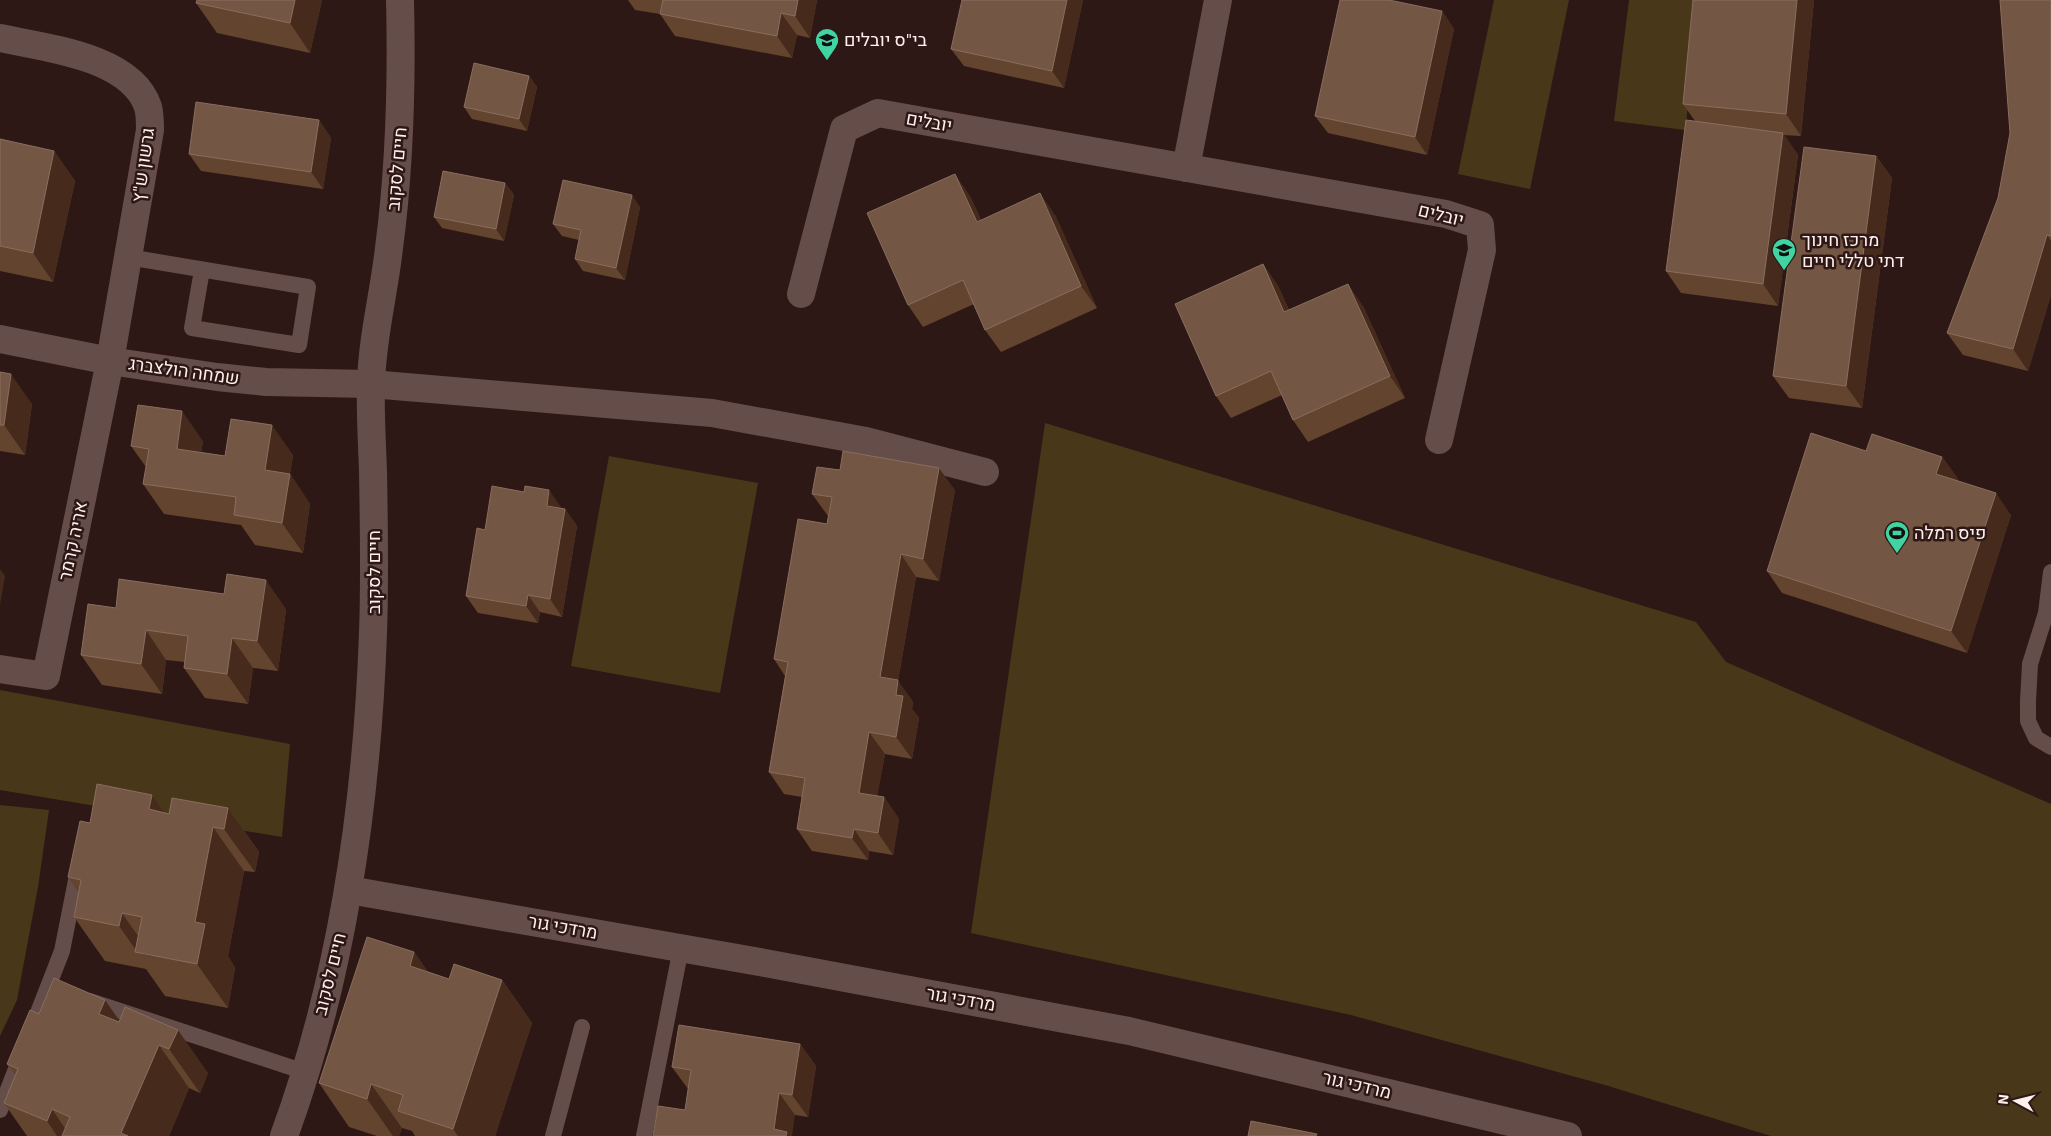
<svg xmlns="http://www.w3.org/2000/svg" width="2051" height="1136" font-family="'Exo 2',Heebo,sans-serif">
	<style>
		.green { fill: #483819 }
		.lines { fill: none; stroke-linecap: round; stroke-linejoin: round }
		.lane { stroke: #654d4a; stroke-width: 16 }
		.street { stroke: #654d4a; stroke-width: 28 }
		.wall { fill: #63442f }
		.shaded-wall { fill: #462b1d }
		.building { fill: #745644; stroke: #896e5e }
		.labels { text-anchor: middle; stroke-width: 5; stroke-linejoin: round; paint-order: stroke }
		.poi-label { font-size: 18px; fill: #ffefed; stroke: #2d1816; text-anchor: start }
		.street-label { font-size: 18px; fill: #ffefed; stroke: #2d1816 }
	</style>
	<rect width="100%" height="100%" fill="#2d1816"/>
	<g class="green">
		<polygon points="1494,0 1569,0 1530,189 1458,174"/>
		<polygon points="1629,0 1701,0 1685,130 1614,121"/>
		<polygon points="1045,423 1696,622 1726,662 2051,804 2051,1136 1771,1136 1605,1085 1351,1015 971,933"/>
		<polygon points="609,456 758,483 720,693 571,666"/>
		<polygon points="0,690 290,744 282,837 0,790"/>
		<polygon points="0,805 49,810 38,887 17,1000 0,1036"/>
	</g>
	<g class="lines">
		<g class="lane">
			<polyline points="128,257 308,287 299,345 192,328 202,270"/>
			<polyline points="2051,572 2046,613 2030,664 2028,701 2028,721 2036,738 2051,747"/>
			<polyline points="90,1001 305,1072"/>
			<polyline points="0,1110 62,951 79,865"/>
			<polyline points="553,1136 582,1027"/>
			<polyline points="644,1136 681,948"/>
		</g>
		<g class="street">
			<path d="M0,38c45,10 131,18 148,69 2,7 2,16 2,23l-40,231 -64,315 -46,-7"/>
			<polyline points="1186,168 1218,0"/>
			<polyline points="801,294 844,129 878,113 1446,214 1480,225 1482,250 1439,440"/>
			<polyline points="0,339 110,361 217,377 266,382 371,384 712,413 866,441 985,472"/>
			<polyline points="349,890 765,963 1129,1031 1568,1136"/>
			<path d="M284,1136c59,-161 83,-332 89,-503 2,-54 1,-108 0,-162 -1,-29 -3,-58 -2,-87 1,-46 13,-91 18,-136 11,-83 13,-165 11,-248"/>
		</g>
	</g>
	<g class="wall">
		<polygon points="322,0 310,53 217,33 196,3"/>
		<polygon points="628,0 817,0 810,38 797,35 792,58 675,36 660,14 635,10"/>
		<polygon points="1083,0 1064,88 964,66 951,49"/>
		<polygon points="1814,0 1801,136 1784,135 1798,155 1778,306 1681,293 1666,271 1695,121 1683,104"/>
		<polygon points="2051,0 2051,295 2028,371 1963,355 1947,333 1998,198"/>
		<polygon points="1442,11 1454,29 1427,155 1328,133 1315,116"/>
		<polygon points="529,76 537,87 527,131 472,119 464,107"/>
		<polygon points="319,120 331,138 323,189 201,171 189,154"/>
		<polygon points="0,139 54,151 75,181 53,282 0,271"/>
		<polygon points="1876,156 1892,178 1862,408 1789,398 1773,376"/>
		<polygon points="505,183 514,195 504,241 442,228 434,217"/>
		<polygon points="970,196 981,220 1055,215 1097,308 1001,352 985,330 974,304 923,327 908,305"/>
		<polygon points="640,207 625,280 583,271 575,259 579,240 562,236 553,224"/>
		<polygon points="1263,264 1278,286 1289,310 1363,306 1405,398 1308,442 1293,420 1282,395 1231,418 1216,396"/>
		<polygon points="0,372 32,404 25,455 0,451"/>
		<polygon points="203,441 201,452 225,456 293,455 290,474 310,504 303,553 255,545 241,525 164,514 143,484 146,467 131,446"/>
		<polygon points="1866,451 1942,457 1958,479 1957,481 2011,515 1967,653 1782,593 1767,571"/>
		<polygon points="955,490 939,581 916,577 898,681 913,702 912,709 919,718 912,759 885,754 877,796 884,797 899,819 893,855 869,851 868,860 812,851 797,829 802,797 784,794 769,772 785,676 774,659 827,524 828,516 812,494"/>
		<polygon points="561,507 561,508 565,509 577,526 562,617 540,612 538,623 478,613 466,596 485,530"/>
		<polygon points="116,608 286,609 278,671 253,668 248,704 205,698 184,668 185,662 166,660 162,694 102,685 81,655"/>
		<polygon points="228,808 259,852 255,872 244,871 228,956 235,968 228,1008 165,996 146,969 105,961 74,917 79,893 68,877 90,823 164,813 169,814"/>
		<polygon points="414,952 428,972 449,979 502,980 532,1023 495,1136 415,1136 412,1131 402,1128 399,1136 377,1136 349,1127 319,1083"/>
		<polygon points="105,1000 119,1021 125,1007 208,1073 200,1093 189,1088 169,1136 27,1136 4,1103 16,1076 7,1064 39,1014"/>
		<polygon points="800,1044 816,1066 808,1117 795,1115 685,1110 688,1089 672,1067"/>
	</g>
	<g class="shaded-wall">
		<polygon points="295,0 322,0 310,53 290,23"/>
		<polygon points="798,0 817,0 810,38 795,16"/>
		<polygon points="1067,0 1083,0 1064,88 1052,71"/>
		<polygon points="1797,0 1814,0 1801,136 1786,114"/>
		<polygon points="1442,11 1454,29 1427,155 1415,137"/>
		<polygon points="781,13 797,35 792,58 777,36"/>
		<polygon points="529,76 537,87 527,131 519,119"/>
		<polygon points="319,120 331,138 323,189 311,172"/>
		<polygon points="1783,133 1798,155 1778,306 1763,284"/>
		<polygon points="54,151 75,181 53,282 33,253"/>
		<polygon points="1876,156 1892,178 1862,408 1846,386"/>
		<polygon points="955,174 970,196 992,244 977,222"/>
		<polygon points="505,183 514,195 504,241 496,229"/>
		<polygon points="1040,193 1055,215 1097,308 1081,286"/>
		<polygon points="632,195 640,207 625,280 616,268"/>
		<polygon points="2047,235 2051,241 2051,295 2028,371 2013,349"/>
		<polygon points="1263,264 1278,286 1300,334 1284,312"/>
		<polygon points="1348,284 1363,306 1405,398 1390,376"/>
		<polygon points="11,374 32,404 25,455 4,425"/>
		<polygon points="182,411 203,441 197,478 177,449"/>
		<polygon points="272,425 293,455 290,474 310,504 303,553 282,523 265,470"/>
		<polygon points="1942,457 1958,479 1952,496 1936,474"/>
		<polygon points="939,468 955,490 939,581 923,559"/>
		<polygon points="549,490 561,507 559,523 547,506"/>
		<polygon points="1996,493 2011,515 1967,653 1951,631"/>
		<polygon points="565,509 577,526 562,617 550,599"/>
		<polygon points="901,554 916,577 898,681 913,702 912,709 919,718 912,759 896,737 880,677"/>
		<polygon points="0,569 5,576 0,605"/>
		<polygon points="266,580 286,609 278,671 257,641"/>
		<polygon points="528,595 540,612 538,623 526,606"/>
		<polygon points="146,630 166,660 162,694 141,664"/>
		<polygon points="232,638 253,668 248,704 227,674"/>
		<polygon points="869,732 885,754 874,815 859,793"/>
		<polygon points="152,795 182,838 149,809"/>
		<polygon points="884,797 899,819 893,855 878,833"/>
		<polygon points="228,808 259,852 255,872 224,829"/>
		<polygon points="213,827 244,871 228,956 235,968 228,1008 197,964 195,922"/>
		<polygon points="854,829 869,851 868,860 852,838"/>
		<polygon points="122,913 152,956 138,953 119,926"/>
		<polygon points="414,952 445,996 410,966"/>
		<polygon points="502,980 532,1023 495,1136 458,1136 453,1129"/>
		<polygon points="105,1000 136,1044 99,1014"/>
		<polygon points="178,1030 208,1073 200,1093 169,1049"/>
		<polygon points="800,1044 816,1066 808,1117 792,1095"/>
		<polygon points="159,1045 189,1088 169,1136 123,1136 121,1133"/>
		<polygon points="371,1084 402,1128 399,1136 393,1136 367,1099"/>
		<polygon points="779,1093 795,1115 792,1136 778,1136 774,1129"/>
		<polygon points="52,1109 70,1136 57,1136 47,1121"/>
	</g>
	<g class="building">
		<polygon points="197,0 295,0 290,23 196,3"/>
		<polygon points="663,0 798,0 795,16 781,13 777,36 660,14"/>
		<polygon points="962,0 1067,0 1052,71 951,49"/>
		<polygon points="1340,0 1389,0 1442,11 1415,137 1315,116"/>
		<polygon points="1693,0 1797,0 1786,114 1683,104"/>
		<polygon points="2000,0 2051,0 2051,236 2047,235 2013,349 1947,333 1998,198 2010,133"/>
		<polygon points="474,63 529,76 519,119 464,107"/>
		<polygon points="196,102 319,120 311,172 189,154"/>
		<polygon points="1686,120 1783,133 1763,284 1666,271"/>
		<polygon points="0,139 54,151 33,253 0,246"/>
		<polygon points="1804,147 1876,156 1846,386 1773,376"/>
		<polygon points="443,171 505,183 496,229 434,217"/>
		<polygon points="955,174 977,222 1040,193 1081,286 985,330 963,280 908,305 867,213"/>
		<polygon points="563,180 632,195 616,268 575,259 581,230 553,224"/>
		<polygon points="1263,264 1284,312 1348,284 1390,376 1293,420 1271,371 1216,396 1175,304"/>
		<polygon points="0,372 11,374 4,425 0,425"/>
		<polygon points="138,405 182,411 177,449 225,456 231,419 272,425 265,470 290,474 282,523 234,515 236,497 143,484 149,449 131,446"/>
		<polygon points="1811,433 1866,451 1872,434 1942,457 1936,474 1996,493 1951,631 1767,571"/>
		<polygon points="843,451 939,468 923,559 901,554 880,677 898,680 896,695 903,696 896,737 869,732 859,793 884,797 878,833 854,829 852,838 797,829 805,778 769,772 788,662 774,659 798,519 827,524 832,497 812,494 817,467 840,470"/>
		<polygon points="492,486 524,492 525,486 549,490 547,506 565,509 550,599 528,595 526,606 466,596 477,528 485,530"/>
		<polygon points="227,574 266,580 257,641 232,638 227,674 184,668 188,636 146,630 141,664 81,655 88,604 116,608 119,579 224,594"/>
		<polygon points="97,784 152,795 149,809 169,814 172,798 228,808 224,829 213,827 195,922 205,924 197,964 135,952 142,917 122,913 119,926 74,917 81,880 68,877 80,821 90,823"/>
		<polygon points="367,937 414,952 410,966 449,979 454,964 502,980 453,1129 398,1111 403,1095 371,1084 367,1099 319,1083"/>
		<polygon points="54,978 105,1000 99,1014 119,1022 125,1007 178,1030 169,1049 159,1045 121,1133 128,1136 62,1136 70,1117 52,1109 47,1121 4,1103 18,1069 7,1064 30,1010 39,1014"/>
		<polygon points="679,1025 800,1044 792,1095 779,1093 774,1129 787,1132 786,1136 653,1136 658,1106 685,1110 691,1070 672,1067"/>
		<polygon points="1251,1121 1317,1134 1316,1136 1248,1136"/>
	</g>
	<defs>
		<g id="school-pin" transform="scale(1.25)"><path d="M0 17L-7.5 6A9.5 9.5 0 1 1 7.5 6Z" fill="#40d4a2" stroke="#2d1816"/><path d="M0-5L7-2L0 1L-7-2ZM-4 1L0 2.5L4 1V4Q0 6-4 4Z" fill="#111"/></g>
		<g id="stadium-pin" transform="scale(1.25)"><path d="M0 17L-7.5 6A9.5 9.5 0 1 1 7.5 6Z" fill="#40d4a2" stroke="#2d1816"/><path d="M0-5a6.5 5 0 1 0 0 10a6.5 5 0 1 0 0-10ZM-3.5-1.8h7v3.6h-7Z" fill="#111"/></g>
	</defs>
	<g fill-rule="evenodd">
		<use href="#school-pin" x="827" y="40"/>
		<use href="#school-pin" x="1784" y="250"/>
		<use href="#stadium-pin" x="1897" y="533"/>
	</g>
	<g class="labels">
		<g class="poi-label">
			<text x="844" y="46">בי"ס יובלים</text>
			<text x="1802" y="246">מרכז חינוך<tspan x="1802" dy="21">דתי טללי חיים</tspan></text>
			<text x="1914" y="539">פיס רמלה</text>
		</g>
		<g class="street-label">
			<text transform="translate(929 122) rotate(10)" y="6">יובלים</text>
			<text transform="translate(143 165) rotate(-82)" y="6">גרשון ש"ץ</text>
			<text transform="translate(397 169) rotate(-85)" y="6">חיים לסקוב</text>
			<text transform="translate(1441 215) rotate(14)" y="6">יובלים</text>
			<text transform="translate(184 371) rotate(8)" y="6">שמחה הולצברג</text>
			<text transform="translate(73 541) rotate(-78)" y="6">אריה קרמר</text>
			<text transform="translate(374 572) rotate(-90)" y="6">חיים לסקוב</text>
			<text transform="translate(563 927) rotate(10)" y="6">מרדכי גור</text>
			<text transform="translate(330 974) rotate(-76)" y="6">חיים לסקוב</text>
			<text transform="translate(961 999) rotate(10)" y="6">מרדכי גור</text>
			<text transform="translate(1357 1085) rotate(13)" y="6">מרדכי גור</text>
		</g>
	</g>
	<g transform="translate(2016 1101) rotate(277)" stroke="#2d1816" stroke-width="4" paint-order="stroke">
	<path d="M0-4L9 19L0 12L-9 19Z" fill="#ffefed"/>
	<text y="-8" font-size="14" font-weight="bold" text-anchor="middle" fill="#ffefed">N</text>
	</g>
</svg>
